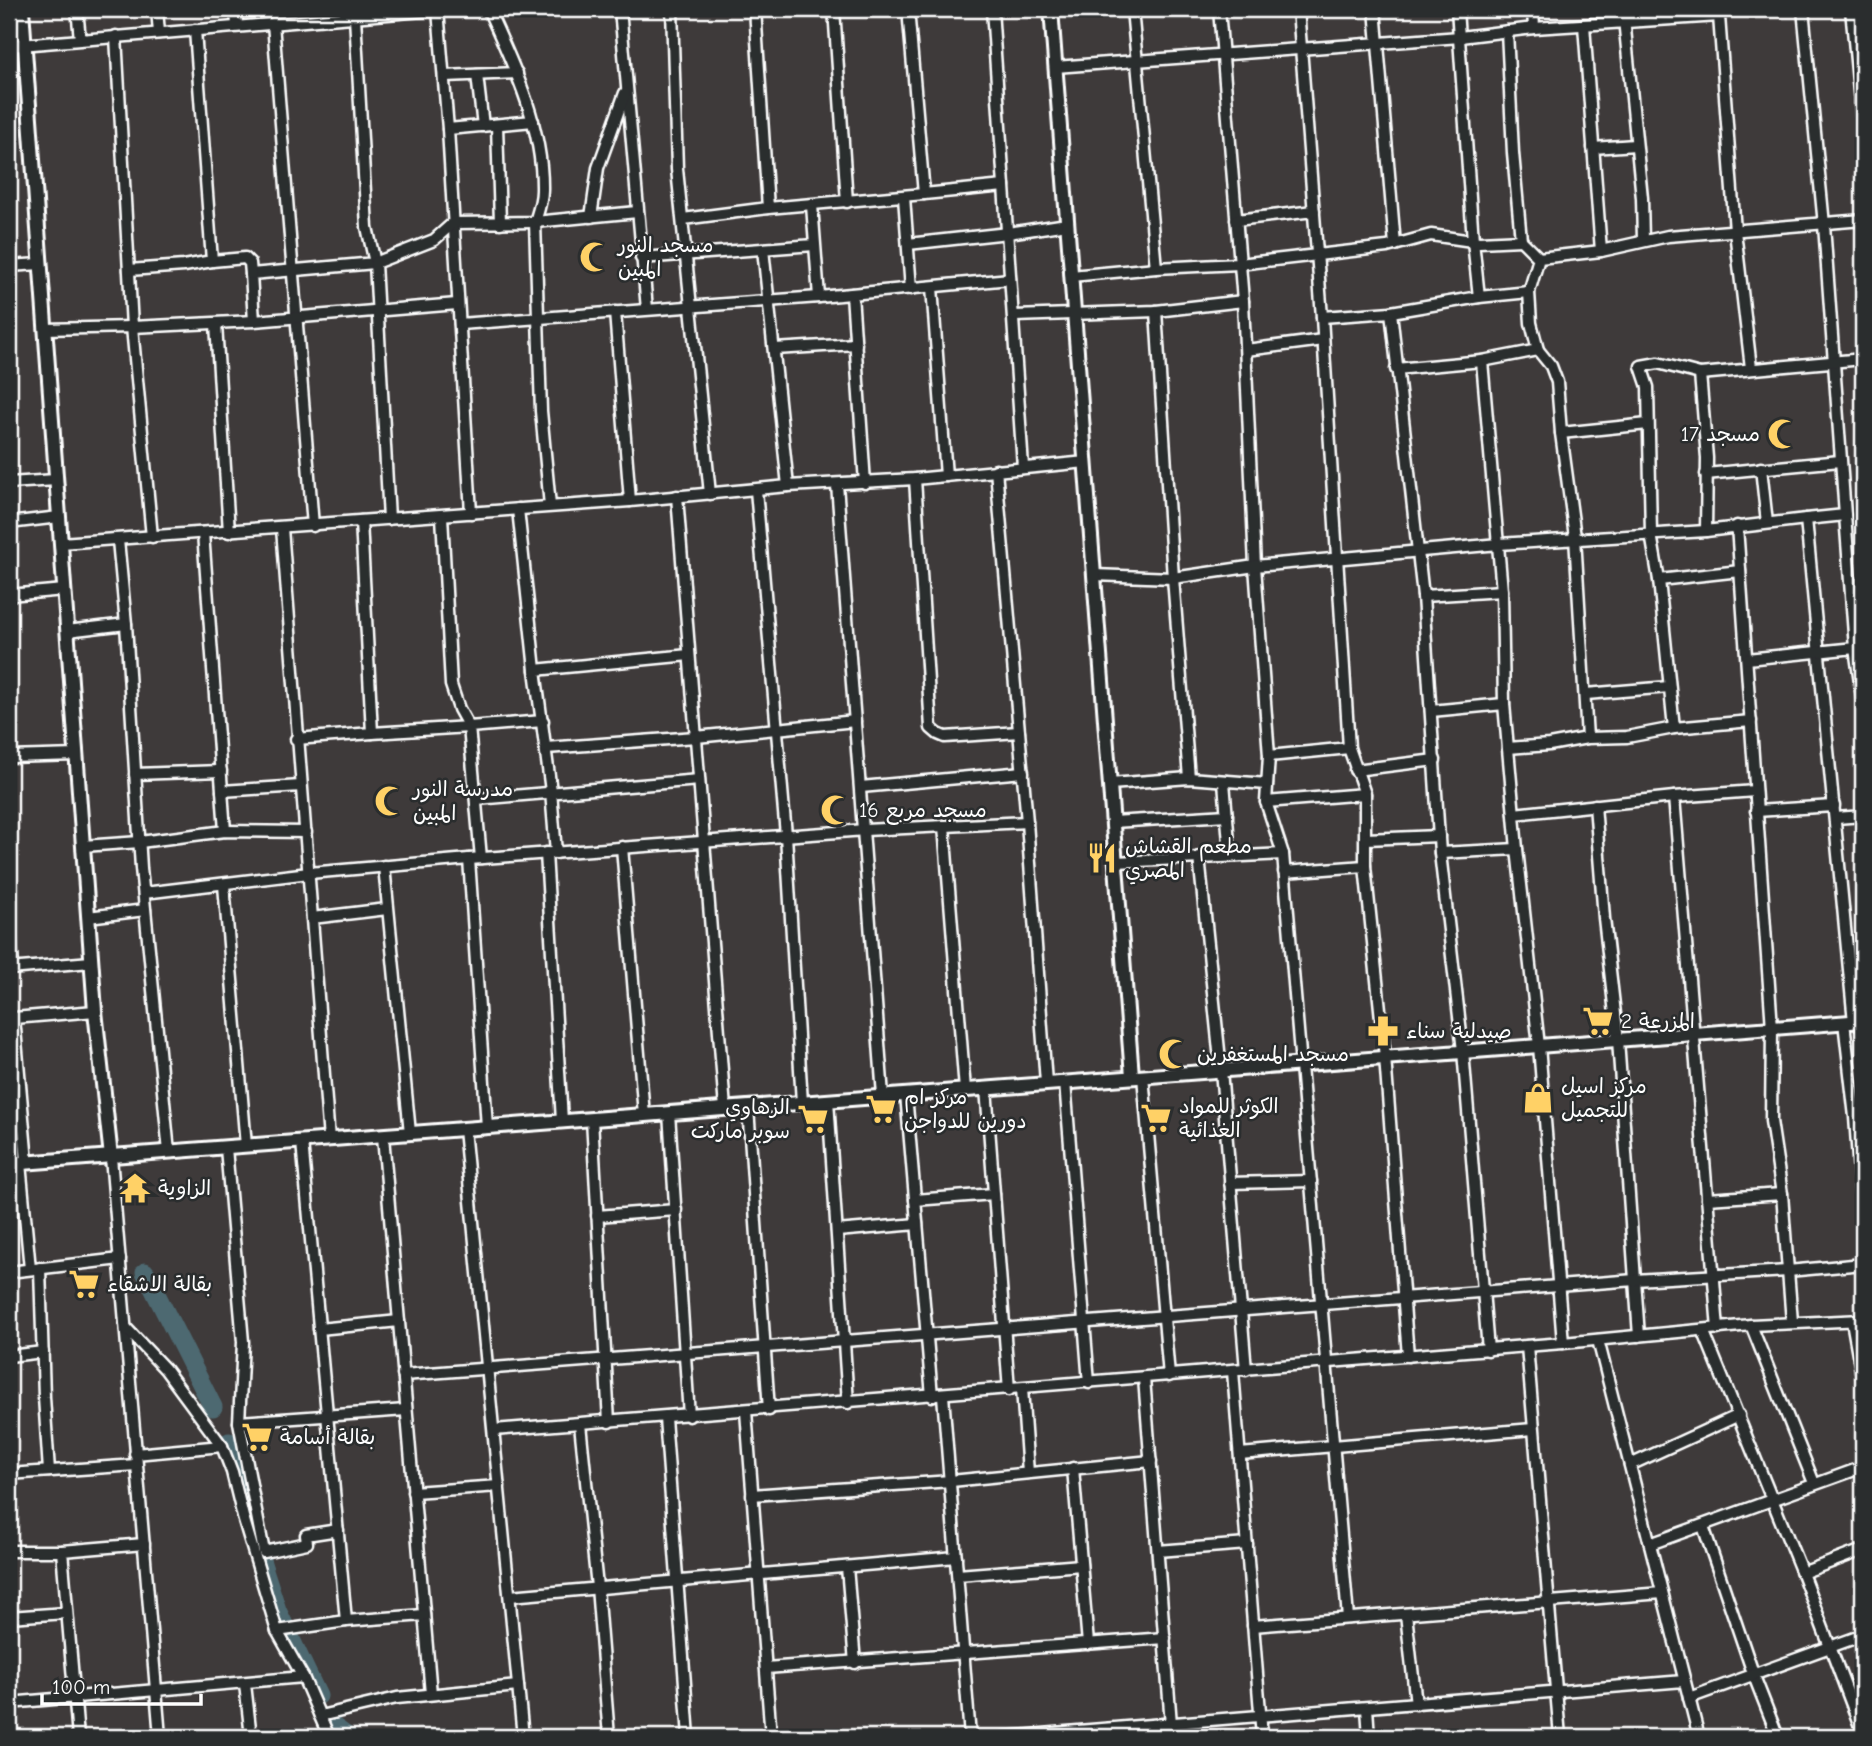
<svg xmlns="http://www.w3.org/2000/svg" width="1872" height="1746" font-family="'Comic Neue','Playpen Sans Arabic',sans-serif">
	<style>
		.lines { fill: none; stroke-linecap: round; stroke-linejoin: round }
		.river { stroke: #4d6971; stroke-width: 19 }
		.minor-casing { stroke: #fff; stroke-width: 15 }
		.tertiary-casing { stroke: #fff; stroke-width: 18 }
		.minor { stroke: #2a2d2e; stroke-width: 10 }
		.tertiary { stroke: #2a2d2e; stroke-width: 12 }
		.labels { text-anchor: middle; stroke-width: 5; stroke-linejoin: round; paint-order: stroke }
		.poi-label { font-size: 21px; fill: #fff; stroke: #2a2d2e; text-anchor: start }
	</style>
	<rect width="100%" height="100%" fill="#3e3a3a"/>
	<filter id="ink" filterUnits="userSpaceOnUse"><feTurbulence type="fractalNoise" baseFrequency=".0143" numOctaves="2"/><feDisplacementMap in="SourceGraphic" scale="14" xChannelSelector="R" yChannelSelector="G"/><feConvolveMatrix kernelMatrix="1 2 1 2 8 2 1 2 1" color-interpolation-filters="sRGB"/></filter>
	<g filter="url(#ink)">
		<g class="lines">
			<g class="river">
				<polyline points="145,1272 213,1407"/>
				<polyline points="229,1442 255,1542 277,1610 318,1696"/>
				<polyline points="334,1727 348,1737"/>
			</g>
			<g class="minor-casing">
				<g id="minor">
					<polyline points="77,9 80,39"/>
					<polyline points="157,9 159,33"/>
					<polyline points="236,9 237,26"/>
					<path d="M488,9c26,57 55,117 54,181 0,11 -4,22 -7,32l6,189 9,95"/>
					<polyline points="620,9 647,309"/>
					<polyline points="672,9 677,169 710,494"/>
					<polyline points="755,9 768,208 924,194"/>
					<polyline points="834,9 847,202"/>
					<polyline points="908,9 924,194 1004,186 992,9"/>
					<polyline points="1132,9 1156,268"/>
					<polyline points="1219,9 1243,301 1255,566 1269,756 1266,802 1283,854 1348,1618"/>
					<polyline points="1298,9 1322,317 1349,748 1365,794 1365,866 1385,1057 1408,1356"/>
					<polyline points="1375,9 1395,245"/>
					<polyline points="1457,9 1473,241 1479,297"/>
					<polyline points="1533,9 1534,28"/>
					<polyline points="1623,9 1642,198 1643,240"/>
					<polyline points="1803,9 1824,225 1845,515 1806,519 1854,1022"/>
					<polyline points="1851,9 1863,134"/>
					<polyline points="438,10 448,129 471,513"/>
					<polyline points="1719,16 1735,231 1751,368"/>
					<polyline points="273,23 313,526"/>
					<polyline points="1584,25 1601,251"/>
					<polyline points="116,36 132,327 254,321 251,274 375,263 367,227 355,17"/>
					<polyline points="9,46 447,9"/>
					<polyline points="1055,67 1460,37 1534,28 1719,16 1718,9"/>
					<polyline points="477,75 483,126"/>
					<polyline points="445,76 517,73"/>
					<polyline points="497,125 500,223"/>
					<polyline points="448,129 533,121"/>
					<polyline points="1593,148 1635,145"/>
					<polyline points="1004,186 1023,467"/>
					<polyline points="904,197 911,289"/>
					<polyline points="812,205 819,297"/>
					<polyline points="591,217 598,168 625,93"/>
					<polyline points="683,219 768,208"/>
					<polyline points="1236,220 1314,211"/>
					<polyline points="1521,240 1539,258"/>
					<polyline points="908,244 1008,233 1067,224"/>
					<polyline points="763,249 788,486"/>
					<polyline points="641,258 814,245"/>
					<polyline points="212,261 245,258 250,263 251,274"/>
					<polyline points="9,266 40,264"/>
					<polyline points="129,270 184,266 212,261 195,30"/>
					<polyline points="1071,276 1156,268 1239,264 1387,247 1431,235 1479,242 1521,240 1513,153 1507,31"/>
					<polyline points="932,287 946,476"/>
					<polyline points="852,294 865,483"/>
					<polyline points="1156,311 1173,578 1189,778"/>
					<polyline points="615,312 630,501"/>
					<polyline points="1391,312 1423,596 1440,853 1463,1051 1488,1350"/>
					<polyline points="1015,316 1156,311 1243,301"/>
					<polyline points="1322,317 1391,312 1479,297 1529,292"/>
					<polyline points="254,321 457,304"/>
					<polyline points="216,324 229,532"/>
					<polyline points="460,324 819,297 1010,279"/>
					<polyline points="45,329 132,327 152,537"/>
					<polyline points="775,349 856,344"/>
					<polyline points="1246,350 1323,340"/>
					<polyline points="1538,350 1551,366 1557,382 1561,433 1575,537 1587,738"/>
					<polyline points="1482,361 1502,591 1504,704 1517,849 1539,1046 1563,1343"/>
					<polyline points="1396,369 1482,361 1538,350 1531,323 1529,292 1539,258 1601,251 1668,236 1863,220"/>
					<polyline points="1700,374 1707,458 1706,531"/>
					<polyline points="1561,433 1648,424"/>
					<polyline points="1761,468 1767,523"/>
					<polyline points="996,470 1027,822 1046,1083"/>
					<polyline points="1706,474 1840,461"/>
					<polyline points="915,479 931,728 938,734 945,737 1019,732"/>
					<polyline points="9,483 56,480"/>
					<polyline points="837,484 883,1096"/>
					<polyline points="756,490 786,835 802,1103"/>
					<polyline points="677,496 725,1109"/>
					<polyline points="518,509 535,670 551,791 556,853"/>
					<polyline points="1845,515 1855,648 1863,704"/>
					<polyline points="389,519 375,263 434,240 453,223 535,222 637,212"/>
					<polyline points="9,523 59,517"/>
					<polyline points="1737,526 1772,1028 1771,1121 1782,1194 1792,1322"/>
					<polyline points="282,528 329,1140"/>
					<polyline points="203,533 225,831"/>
					<polyline points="118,540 126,624 141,868 169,1152"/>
					<polyline points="61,543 630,501 788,486 915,479 1086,462"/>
					<polyline points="1094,575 1173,578 1255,566 1499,544 1706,531 1806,519"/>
					<polyline points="1659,580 1740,571"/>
					<polyline points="9,595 64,590"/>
					<polyline points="1423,596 1502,591"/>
					<polyline points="67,631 126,624"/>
					<polyline points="1747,659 1855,648"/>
					<polyline points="535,670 689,655"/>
					<polyline points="1586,694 1669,687"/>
					<polyline points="1431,711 1504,704"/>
					<polyline points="1674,728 1659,580 1651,534 1648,387 1641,366 1658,363 1700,374 1863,359"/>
					<polyline points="372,733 469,727 459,709 451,685 442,516"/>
					<polyline points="296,739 372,733 361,521"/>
					<polyline points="546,748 696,737 855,721"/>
					<polyline points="1508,748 1549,745 1587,738 1627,737 1674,728 1751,721"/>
					<polyline points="1269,756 1349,748"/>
					<polyline points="9,757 77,755"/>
					<polyline points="1355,770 1435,760"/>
					<polyline points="135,774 221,771"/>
					<polyline points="1224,782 1230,855"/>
					<polyline points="1110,784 1189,778 1267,784"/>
					<polyline points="861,787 1023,772"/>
					<polyline points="222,791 301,786"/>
					<polyline points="1674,797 1718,1329"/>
					<polyline points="477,799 699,780"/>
					<polyline points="1266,802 1365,794"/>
					<polyline points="1595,805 1604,918 1618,1040 1639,1336"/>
					<polyline points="1756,811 1834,806"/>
					<polyline points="1514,814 1674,797 1755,791"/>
					<polyline points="1836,818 1863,816"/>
					<polyline points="1113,822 1227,815"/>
					<polyline points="944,826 965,1090"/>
					<polyline points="1366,839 1439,836"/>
					<polyline points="83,846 140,842 225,831 306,832"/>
					<polyline points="622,847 644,1115"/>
					<polyline points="546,853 562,1121"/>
					<polyline points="1440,853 1517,849"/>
					<polyline points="1199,857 1221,1070 1246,1370"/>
					<polyline points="481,858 469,727 543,721"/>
					<polyline points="469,859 865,830 1027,822"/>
					<polyline points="1116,862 1283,854"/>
					<polyline points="384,866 410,1133"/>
					<polyline points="1284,872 1365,866"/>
					<polyline points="224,885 246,1146"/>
					<polyline points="144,893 309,873 469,859 487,1127"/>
					<polyline points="9,917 13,968"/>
					<polyline points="88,917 145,910"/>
					<polyline points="312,918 387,909"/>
					<polyline points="9,969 91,962"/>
					<polyline points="9,1018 14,1018 27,1162"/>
					<polyline points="14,1018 95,1011"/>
					<polyline points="1844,1022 1855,1117 1863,1231"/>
					<polyline points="1143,1076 1169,1376"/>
					<polyline points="1065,1082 1089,1383"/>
					<polyline points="986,1088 1009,1390"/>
					<polyline points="906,1094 932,1396"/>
					<polyline points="828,1100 848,1403"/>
					<polyline points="748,1107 769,1410"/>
					<polyline points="669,1113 689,1416"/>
					<polyline points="592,1119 609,1422"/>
					<polyline points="464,1129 523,1737"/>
					<polyline points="383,1136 431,1694"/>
					<polyline points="302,1142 346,1621"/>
					<polyline points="226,1148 243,1342 239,1422 264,1552 307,1543 306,1535 338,1530"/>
					<polyline points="111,1157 160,1737"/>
					<polyline points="20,1163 30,1269"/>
					<polyline points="1230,1183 1311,1181"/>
					<polyline points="1707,1199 1782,1194"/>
					<polyline points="915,1200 994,1194"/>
					<polyline points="597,1216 676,1210"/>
					<polyline points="837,1231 917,1224"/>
					<polyline points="40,1268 44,1397 49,1471"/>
					<polyline points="9,1272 120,1259"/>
					<polyline points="1852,1321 1863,1382"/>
					<polyline points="1751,1325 1814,1483"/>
					<polyline points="126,1328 165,1369 222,1446 232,1472 243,1517 277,1631 303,1677 329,1737"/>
					<polyline points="319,1329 399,1321"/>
					<polyline points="1703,1330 1802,1573 1863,1734"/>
					<polyline points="1598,1340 1699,1737"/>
					<polyline points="1527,1346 1560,1737"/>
					<polyline points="9,1356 43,1352"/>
					<polyline points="1233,1371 1262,1737"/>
					<polyline points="403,1375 1635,1280 1788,1271 1863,1264"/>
					<polyline points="1144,1378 1171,1724"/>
					<polyline points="1022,1388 1028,1473"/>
					<polyline points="943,1395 970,1737"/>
					<polyline points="746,1411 771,1737"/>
					<polyline points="665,1418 689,1737"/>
					<polyline points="239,1422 406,1410"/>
					<polyline points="580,1424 597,1587 609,1737"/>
					<polyline points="494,1430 1563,1343 1751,1325 1863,1320"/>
					<polyline points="135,1454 222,1446"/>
					<polyline points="1240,1454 1533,1429"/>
					<polyline points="1630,1465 1739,1415"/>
					<polyline points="1073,1468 1088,1644"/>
					<polyline points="9,1474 136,1465"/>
					<polyline points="413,1492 499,1486"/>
					<polyline points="752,1495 951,1481 1151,1461"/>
					<polyline points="1703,1526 1754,1676 1778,1737"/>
					<polyline points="1650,1544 1863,1467"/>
					<polyline points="9,1551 62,1551"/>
					<polyline points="1158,1551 1247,1544"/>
					<polyline points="847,1567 855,1663"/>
					<polyline points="1802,1573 1863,1550"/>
					<polyline points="958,1575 1081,1565"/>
					<polyline points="510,1596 956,1557"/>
					<polyline points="1406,1614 1416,1704"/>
					<polyline points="9,1617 66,1613"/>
					<polyline points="1253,1626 1662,1593"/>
					<polyline points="277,1631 346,1621 424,1615"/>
					<polyline points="766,1668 1165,1638"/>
					<polyline points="245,1684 251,1737"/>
					<polyline points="1689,1698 1863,1635"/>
					<polyline points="9,1703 303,1677"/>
					<polyline points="1367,1708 1369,1737"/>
					<polyline points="320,1716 397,1698 518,1686"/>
					<polyline points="78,1737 62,1551 144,1544"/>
					<polyline points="1004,1737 1684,1681"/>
				</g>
			</g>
			<g class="tertiary-casing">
				<g id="tertiary">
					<polyline points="22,9 95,1011 111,1157"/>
					<polyline points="1051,9 1132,1076"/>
					<polyline points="9,1164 1863,1021"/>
				</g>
			</g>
			<use href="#minor" class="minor"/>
			<use href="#tertiary" class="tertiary"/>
		</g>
	</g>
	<defs>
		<g id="mosque-bare" transform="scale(2.415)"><path d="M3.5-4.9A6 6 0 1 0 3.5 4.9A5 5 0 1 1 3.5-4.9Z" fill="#ffd166" stroke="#2a2d2e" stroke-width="2.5" paint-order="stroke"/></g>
		<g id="restaurant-bare" transform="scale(2.415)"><path d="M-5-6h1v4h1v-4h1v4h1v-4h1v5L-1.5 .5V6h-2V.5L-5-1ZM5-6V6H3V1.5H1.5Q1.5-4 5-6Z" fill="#ffd166" stroke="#2a2d2e" stroke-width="2.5" paint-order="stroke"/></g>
		<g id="supermarket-bare" transform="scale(2.415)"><path d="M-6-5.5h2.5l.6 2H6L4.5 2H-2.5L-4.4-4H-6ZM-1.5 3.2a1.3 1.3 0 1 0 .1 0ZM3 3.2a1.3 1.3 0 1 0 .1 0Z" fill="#ffd166" stroke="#2a2d2e" stroke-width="2.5" paint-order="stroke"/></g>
		<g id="pharmacy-bare" transform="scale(2.415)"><path d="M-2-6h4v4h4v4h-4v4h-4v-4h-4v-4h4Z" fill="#ffd166" stroke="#2a2d2e" stroke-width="2.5" paint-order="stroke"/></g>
		<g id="shop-bare" transform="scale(2.415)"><path d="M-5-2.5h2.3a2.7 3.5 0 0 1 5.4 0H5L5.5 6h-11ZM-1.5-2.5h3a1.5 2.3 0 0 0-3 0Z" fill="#ffd166" stroke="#2a2d2e" stroke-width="2.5" paint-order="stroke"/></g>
		<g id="temple-bare" transform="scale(2.415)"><path d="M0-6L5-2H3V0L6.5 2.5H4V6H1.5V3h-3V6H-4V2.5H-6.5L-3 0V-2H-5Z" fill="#ffd166" stroke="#2a2d2e" stroke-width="2.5" paint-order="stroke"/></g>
	</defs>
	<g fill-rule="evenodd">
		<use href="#mosque-bare" x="595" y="257"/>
		<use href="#mosque-bare" x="1783" y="434"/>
		<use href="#mosque-bare" x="390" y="801"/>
		<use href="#mosque-bare" x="836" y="810"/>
		<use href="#restaurant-bare" x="1102" y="858"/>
		<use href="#supermarket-bare" x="1598" y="1021"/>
		<use href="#pharmacy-bare" x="1383" y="1031"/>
		<use href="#mosque-bare" x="1174" y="1054"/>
		<use href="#shop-bare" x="1538" y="1098"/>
		<use href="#supermarket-bare" x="881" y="1109"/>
		<use href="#supermarket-bare" x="1156" y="1118"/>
		<use href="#supermarket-bare" x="813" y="1119"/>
		<use href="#temple-bare" x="135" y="1188"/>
		<use href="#supermarket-bare" x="84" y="1284"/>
		<use href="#supermarket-bare" x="257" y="1437"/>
	</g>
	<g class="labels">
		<g class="poi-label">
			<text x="618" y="252">مسجد النور<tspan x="618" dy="24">المبين</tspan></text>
			<text x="1760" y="441" text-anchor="end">مسجد 17</text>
			<text x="413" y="796">مدرسة النور<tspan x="413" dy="24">المبين</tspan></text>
			<text x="859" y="817">مسجد مربع 16</text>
			<text x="1125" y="853">مطعم القشاش<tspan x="1125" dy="24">المصري</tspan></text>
			<text x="1621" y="1028">المزرعة 2</text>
			<text x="1406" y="1038">صيدلية سناء</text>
			<text x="1197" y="1061">مسجد المستغفرين</text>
			<text x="1561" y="1093">مركز اسيل<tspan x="1561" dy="24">للتجميل</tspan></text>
			<text x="904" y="1104">مركز ام<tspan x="904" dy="24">دورين للدواجن</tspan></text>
			<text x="1179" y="1113">الكوثر للمواد<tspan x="1179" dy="24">الغذائية</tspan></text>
			<text x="790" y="1114" text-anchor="end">الزهاوي<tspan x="790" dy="24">سوبر ماركت</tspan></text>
			<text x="158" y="1195">الزاوية</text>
			<text x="107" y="1291">بقالة الاشقاء</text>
			<text x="280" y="1444">بقالة أسامة</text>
		</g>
	</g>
	<rect width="1872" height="1746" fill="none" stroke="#2a2d2e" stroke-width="35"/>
	<rect x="18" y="18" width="1837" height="1711" fill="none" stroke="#fff" stroke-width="2.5" filter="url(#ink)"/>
	<path d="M42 1694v10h159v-10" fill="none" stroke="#ffffff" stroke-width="3.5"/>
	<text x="52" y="1694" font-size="21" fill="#ffffff" stroke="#2a2d2e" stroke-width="5" paint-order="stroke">100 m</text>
</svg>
